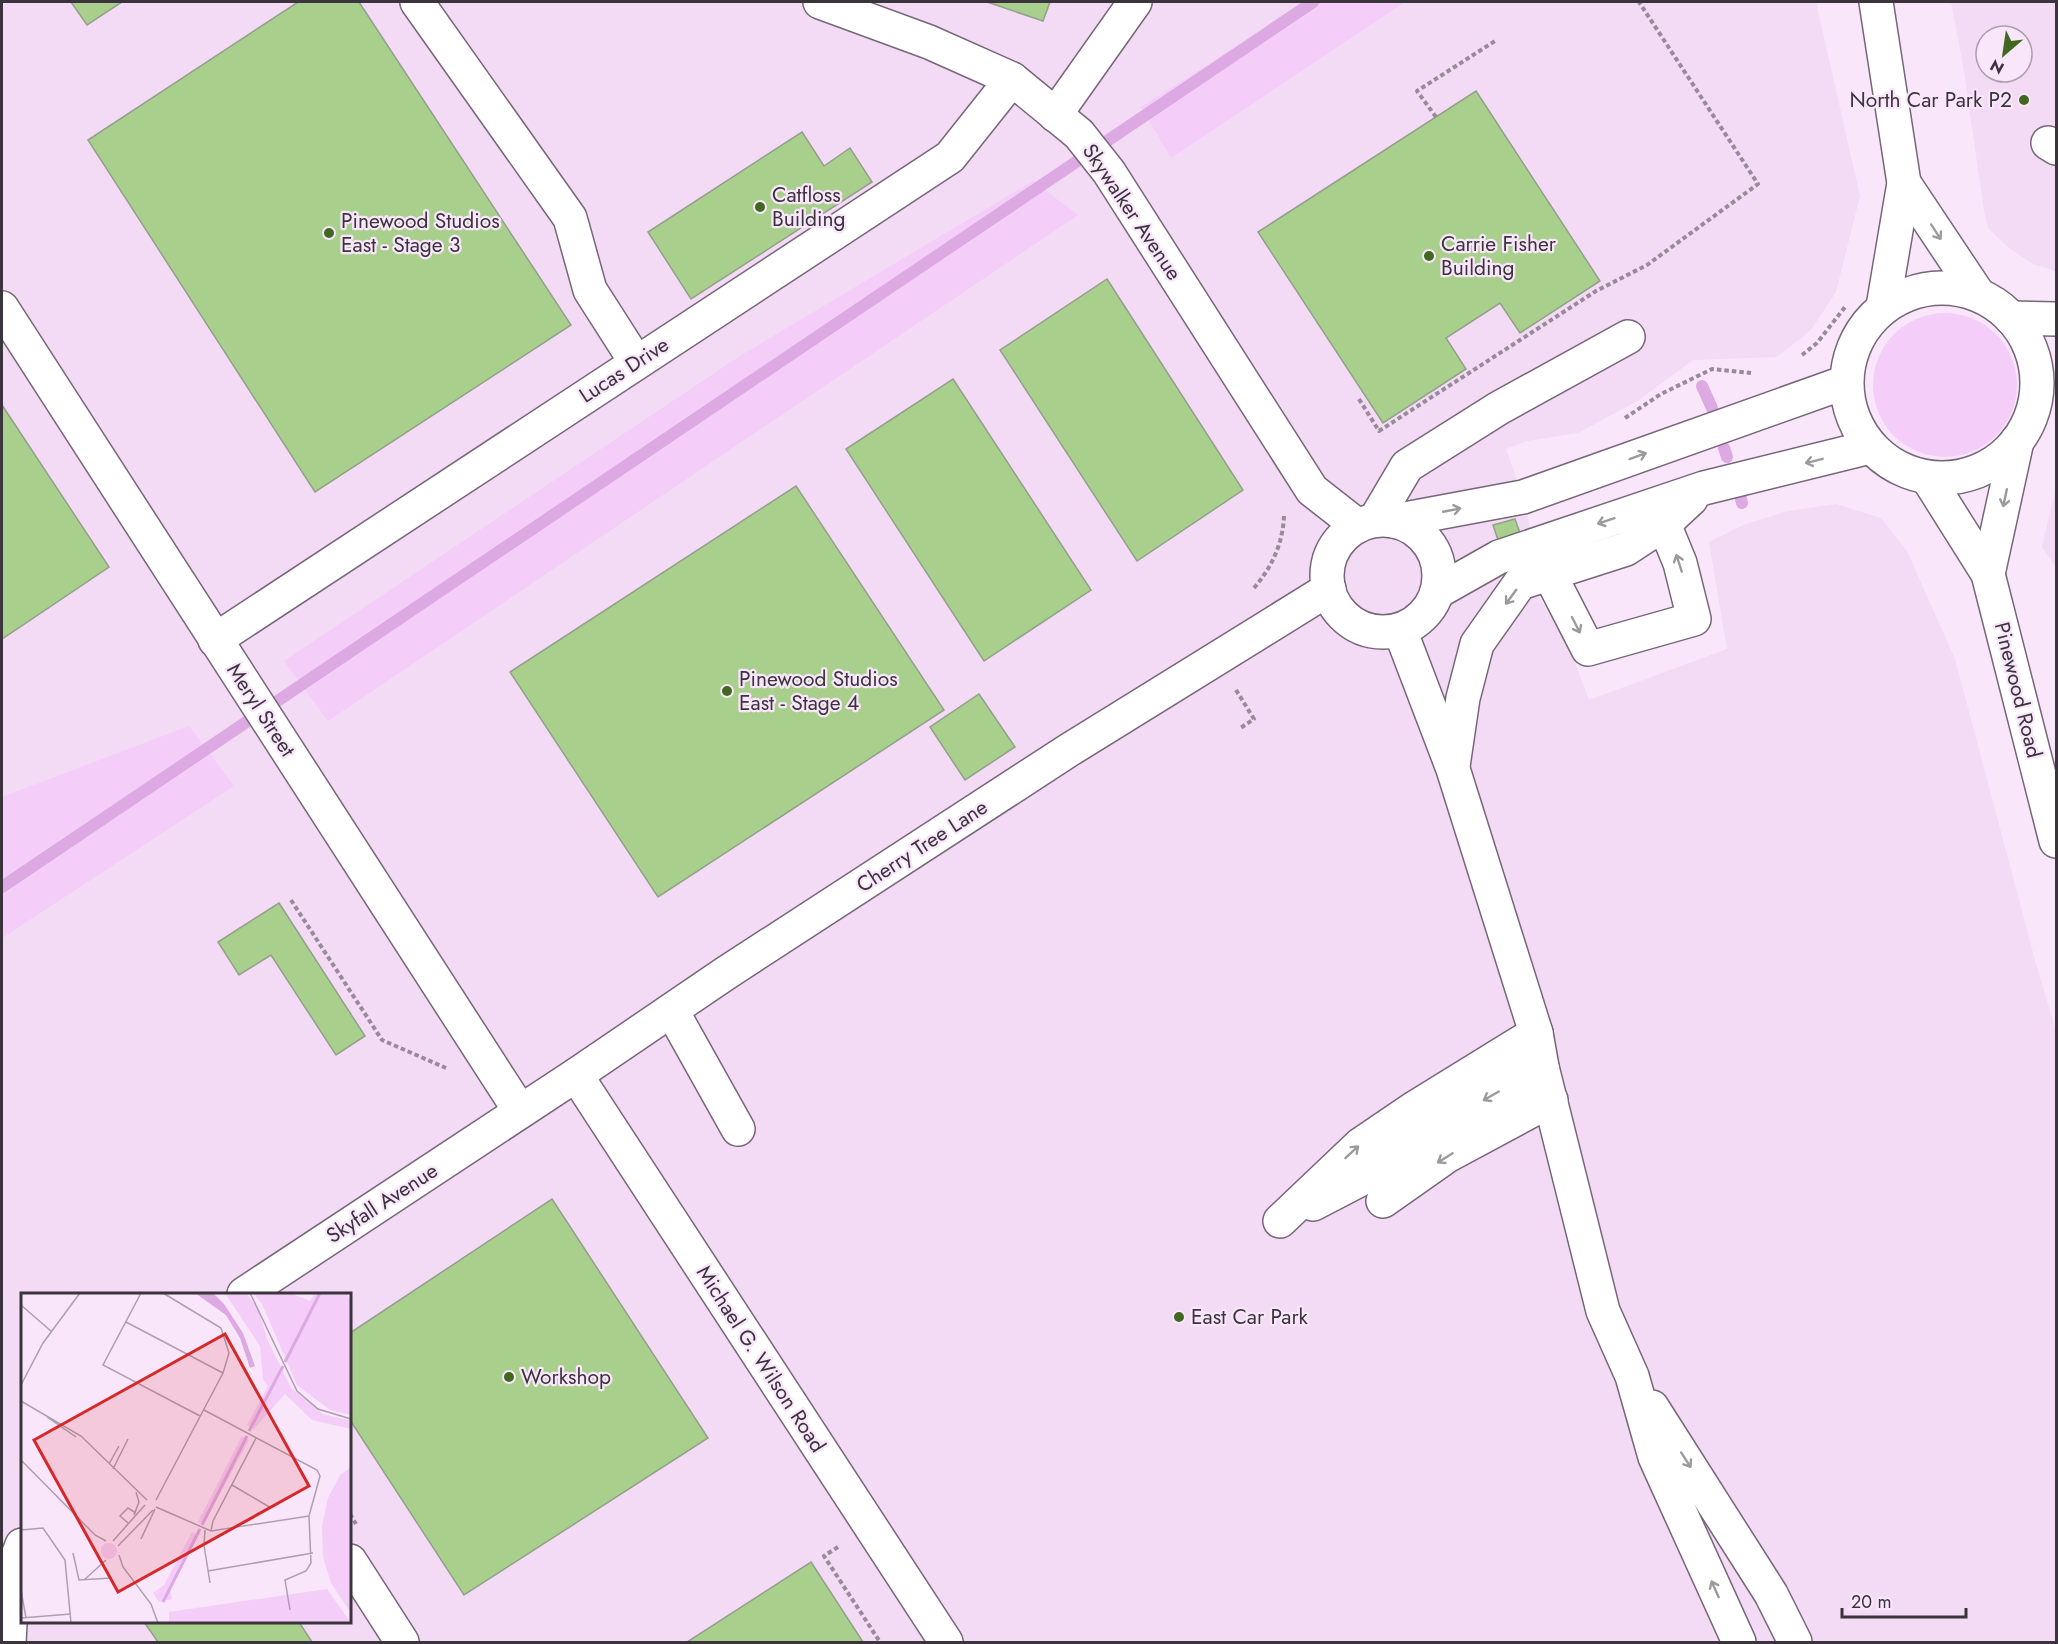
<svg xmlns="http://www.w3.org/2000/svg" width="2058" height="1644" font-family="Jost,sans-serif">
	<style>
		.built { fill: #f3daf5; fill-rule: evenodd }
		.green { fill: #f4cdf9 }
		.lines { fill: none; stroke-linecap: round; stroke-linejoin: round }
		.stream { stroke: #dda9e3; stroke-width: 12 }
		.building { fill: #a9cf8d; stroke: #93a08a; stroke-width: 1.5 }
		.minor-casing { stroke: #776679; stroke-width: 36 }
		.path { stroke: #988b99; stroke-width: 4; stroke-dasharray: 4.5 3; stroke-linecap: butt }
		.minor { stroke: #fff; stroke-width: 33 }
		.oneway { stroke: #9d9a9e }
		.poi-dot { fill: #426720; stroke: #f9e6fb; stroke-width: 2 }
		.labels { text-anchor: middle; stroke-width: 4.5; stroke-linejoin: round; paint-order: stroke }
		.poi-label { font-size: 21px; fill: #3b343c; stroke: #f9e6fb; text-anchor: start }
		.street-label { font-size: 21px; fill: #3b343c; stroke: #f9e6fb }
		.inset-river { fill: none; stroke: #dda9e3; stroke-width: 3 }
		.inset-road { fill: none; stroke: #ad9faf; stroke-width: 1.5 }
		.view { fill: #d62828; fill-opacity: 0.15; stroke: #d62828; stroke-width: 3 }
		.inset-edge { fill: none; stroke: #3b343c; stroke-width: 3 }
	</style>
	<rect width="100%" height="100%" fill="#f9e6fb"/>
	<g class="built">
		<path d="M2,2h1814l44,194 -24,96 -25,38 -34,27 -84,3 -54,40 -61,33 -51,8 -21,8 17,48 8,34 -32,26 41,43 26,38 23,62 138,-51 -18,-107 34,-17 45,-14 48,-7 45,14 26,33 48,108 81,305 20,67v611h-2054zM22,1294h328v328h-328z"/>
		<path d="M1951,2h105v269l-23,-7 -24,-16 -21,-20 -4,-17 -21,-146zM1986,36h36v36h-36z"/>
		<polygon points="2056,488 2056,567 2042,547"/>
	</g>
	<g class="green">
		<polygon points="1306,2 1405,2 1171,158 1141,107"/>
		<polygon points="1033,181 1078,215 328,721 284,661 740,356"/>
		<circle cx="1945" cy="385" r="72"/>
		<polygon points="189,726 234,786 2,938 2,797"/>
	</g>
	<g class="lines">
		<g class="stream">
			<polyline points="1702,386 1712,408"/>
			<polyline points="1724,448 1727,457"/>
			<polyline points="1740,495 1742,503"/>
			<polyline points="2,887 1313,2"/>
		</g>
	</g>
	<g class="building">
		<polygon points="71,2 122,2 87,25"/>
		<polygon points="298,2 359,2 571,325 315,492 88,140"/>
		<polygon points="987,2 1050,2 1043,21"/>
		<polygon points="1476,91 1600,281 1520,333 1500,303 1446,338 1466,369 1383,423 1258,232"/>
		<polygon points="802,132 824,166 850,148 872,182 691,299 648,232"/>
		<polygon points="1107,279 1243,490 1137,561 1000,350"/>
		<polygon points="953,379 1091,590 984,661 846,449"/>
		<polygon points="2,405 109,567 2,639"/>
		<polygon points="796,486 944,710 658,897 510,672"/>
		<polygon points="1515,519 1520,533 1498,540 1493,525"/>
		<polygon points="979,694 1015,747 965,780 930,727"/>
		<polygon points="279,903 365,1036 336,1055 271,955 239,975 218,942"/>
		<polygon points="552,1199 708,1438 464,1595 350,1420 350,1333"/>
		<polygon points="811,1562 863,1642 687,1642"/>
		<polygon points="144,1622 299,1622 312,1642 158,1642"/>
	</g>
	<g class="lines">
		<g class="minor-casing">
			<g id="minor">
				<polyline points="417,2 570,218 590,290 636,362"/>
				<polyline points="820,2 929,42 1012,79 1079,134 1109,172 1312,490 1358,526"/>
				<polyline points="1876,2 1904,183 1883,307"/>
				<polyline points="1055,115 1135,2"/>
				<polyline points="2048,143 2056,148"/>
				<polyline points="1904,183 1978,294"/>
				<circle cx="1942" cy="383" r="95"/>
				<polyline points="2,308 520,1111"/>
				<polyline points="2011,318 2056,319"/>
				<polyline points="1927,477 1988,574 2056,841"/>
				<polyline points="1375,520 1407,466 1499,408 1628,337"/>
				<circle cx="1383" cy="576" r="56"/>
				<polyline points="1394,521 1523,497 1846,382"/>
				<polyline points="1549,573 1588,649 1694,619 1680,563 1664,524"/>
				<polyline points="1988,574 2017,441"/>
				<polyline points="1437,592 1499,557 1704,488 1870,447"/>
				<polyline points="1400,630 1453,769 1536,1033 1542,1067 1603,1311 1632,1376 1655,1457 1739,1642"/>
				<polyline points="215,640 950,157 1012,79"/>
				<polyline points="1453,766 1463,698 1477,644 1520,583 1626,549 1664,524 1691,499"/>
				<polyline points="672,1011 738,1129"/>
				<polyline points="576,1075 946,1642"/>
				<polyline points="1383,1201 1447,1156 1551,1100"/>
				<polyline points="1313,1204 1361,1179 1431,1132 1542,1067"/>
				<polyline points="1280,1221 1360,1145 1416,1107 1536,1033"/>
				<polyline points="244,1294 576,1075 726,973 1069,750 1329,589"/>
				<polyline points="1652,1407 1771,1594 1795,1642"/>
				<polyline points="350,1561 402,1642"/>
				<polyline points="9,1642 13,1568 22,1545"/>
			</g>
		</g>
		<g class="path">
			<polyline points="1436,117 1417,91 1495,41"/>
			<polyline points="1802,355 1817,343 1845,307"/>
			<polyline points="1359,399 1379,431 1596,291 1647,265 1758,184 1639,2"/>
			<polyline points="1625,418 1661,394 1712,369 1751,373"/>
			<path d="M1254,588c18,-21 29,-45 30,-72"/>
			<polyline points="1236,690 1254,719 1239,729"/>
			<polyline points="291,900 382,1040 446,1068"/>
			<polyline points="350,1514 356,1524"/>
			<polyline points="838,1547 824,1556 880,1642"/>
		</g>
		<use href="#minor" class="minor"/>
	</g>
	<defs><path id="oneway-shaft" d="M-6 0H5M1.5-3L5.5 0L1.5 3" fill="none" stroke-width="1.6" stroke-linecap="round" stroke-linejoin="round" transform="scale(1.5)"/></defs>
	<g class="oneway">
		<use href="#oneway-shaft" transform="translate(1936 232) rotate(57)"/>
		<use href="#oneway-shaft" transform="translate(1638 456) rotate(-20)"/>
		<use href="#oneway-shaft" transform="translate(1814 461) rotate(166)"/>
		<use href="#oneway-shaft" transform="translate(2005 498) rotate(102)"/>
		<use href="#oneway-shaft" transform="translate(1452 510) rotate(-11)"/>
		<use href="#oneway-shaft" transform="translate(1606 521) rotate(161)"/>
		<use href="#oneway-shaft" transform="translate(1679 563) rotate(-108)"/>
		<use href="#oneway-shaft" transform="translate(1511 597) rotate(126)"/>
		<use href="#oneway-shaft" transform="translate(1576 625) rotate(63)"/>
		<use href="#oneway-shaft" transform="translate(1491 1096) rotate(150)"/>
		<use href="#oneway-shaft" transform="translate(1352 1152) rotate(-43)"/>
		<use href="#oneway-shaft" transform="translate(1445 1158) rotate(148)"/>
		<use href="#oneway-shaft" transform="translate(1686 1460) rotate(57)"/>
		<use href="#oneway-shaft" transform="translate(1715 1589) rotate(-114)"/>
	</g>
	<g class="poi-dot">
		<circle cx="2024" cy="100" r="6"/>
		<circle cx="760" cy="207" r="6"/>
		<circle cx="329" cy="233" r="6"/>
		<circle cx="1429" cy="256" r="6"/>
		<circle cx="727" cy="691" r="6"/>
		<circle cx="1179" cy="1317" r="6"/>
		<circle cx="509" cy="1377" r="6"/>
	</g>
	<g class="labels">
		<g class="poi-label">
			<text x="2012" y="107" text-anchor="end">North Car Park P2</text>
			<text x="772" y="202">Catfloss<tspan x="772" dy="24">Building</tspan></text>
			<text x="341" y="228">Pinewood Studios<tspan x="341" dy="24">East - Stage 3</tspan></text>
			<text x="1441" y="251">Carrie Fisher<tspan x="1441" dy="24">Building</tspan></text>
			<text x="739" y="686">Pinewood Studios<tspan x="739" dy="24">East - Stage 4</tspan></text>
			<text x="1191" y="1324">East Car Park</text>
			<text x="521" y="1384">Workshop</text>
		</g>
		<g class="street-label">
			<text transform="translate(1132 212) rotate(56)" y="7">Skywalker Avenue</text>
			<text transform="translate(624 370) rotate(-33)" y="7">Lucas Drive</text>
			<text transform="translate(2018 690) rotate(76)" y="7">Pinewood Road</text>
			<text transform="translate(261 710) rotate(57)" y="7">Meryl Street</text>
			<text transform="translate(922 846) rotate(-33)" y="7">Cherry Tree Lane</text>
			<text transform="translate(382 1203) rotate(-33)" y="7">Skyfall Avenue</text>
			<text transform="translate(761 1359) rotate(57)" y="7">Michael G. Wilson Road</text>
		</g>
	</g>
	<g transform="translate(21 1293)">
		<rect width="330" height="330" fill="#f9e6fb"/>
		<path d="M204,0h21l13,18 8,28 24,49 32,26 28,7v8l-39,-9 -27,-26 -31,35 -7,-4 21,-39 -5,-7 -3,-33zM232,0h37l20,8 5,-8h31l5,9v113l-21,-5 -33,-25 -35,-81zM221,143l7,4 -45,83 -6,-1zM330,174v146l-20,-30 -8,-26 -1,-31 6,-28 12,-23zM171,239l6,3 -28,54 2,10 -13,3 -6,-9 11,-8zM80 258a8 8 0 1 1 16 0a8 8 0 1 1-16 0ZM306,296l24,34h-182v-11z" fill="#f4cdf9"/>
		<path d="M174,0h18l11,11 19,29 12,33 -5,2 -10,-30 -14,-23z" fill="#dda9e3"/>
		<path class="inset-river" d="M264,69l35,-69M228,138l34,-65M181,232l45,-89M142,309l37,-73"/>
		<path class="inset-road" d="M120,0l-38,72 97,51M229,0l47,98 21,18 33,10M0,12l31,27M105,29l97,51M0,92l22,-42 37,-50M0,108l60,35 66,64M183,117l113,60 3,6 -11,40 2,47 -5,8 -21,9 5,30M26,124l29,20M0,167l74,75 11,6M88,171l10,-18M92,176l15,-30M211,192l39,23M135,207l67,-127 6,-20 -8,-25 -58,-35M135,214l55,24 98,-15M113,222l5,-13 -3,-10M107,230l-8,-7 8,-8 8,5M0,237l22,-2 22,32 6,63M184,237l-1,15 6,38M190,238l2,-10 43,-83M120,246l14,-30M92,248l32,-36M97,253l35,-36M52,260l6,27 33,-2M98,262l4,12 28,37 7,19M187,278l105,-18M63,287l22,-20M0,297l5,28M0,325l50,-4"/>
		<path class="view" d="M204,41l84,152 -191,106 -84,-152z"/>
		<rect width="330" height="330" class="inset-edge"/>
	</g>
	<rect width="2058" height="1644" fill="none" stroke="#3b343c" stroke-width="6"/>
	<g transform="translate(2004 54) rotate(209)"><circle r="28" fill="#f9e6fb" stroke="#ad9faf" stroke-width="1.5"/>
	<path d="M0-4.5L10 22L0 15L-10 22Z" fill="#426720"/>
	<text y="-9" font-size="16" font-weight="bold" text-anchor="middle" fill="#3b343c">N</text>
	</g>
	<path d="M1842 1608v9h124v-9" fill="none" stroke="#3b343c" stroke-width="3"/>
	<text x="1851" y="1608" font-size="18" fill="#3b343c" stroke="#f9e6fb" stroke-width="4.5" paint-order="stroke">20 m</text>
</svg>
